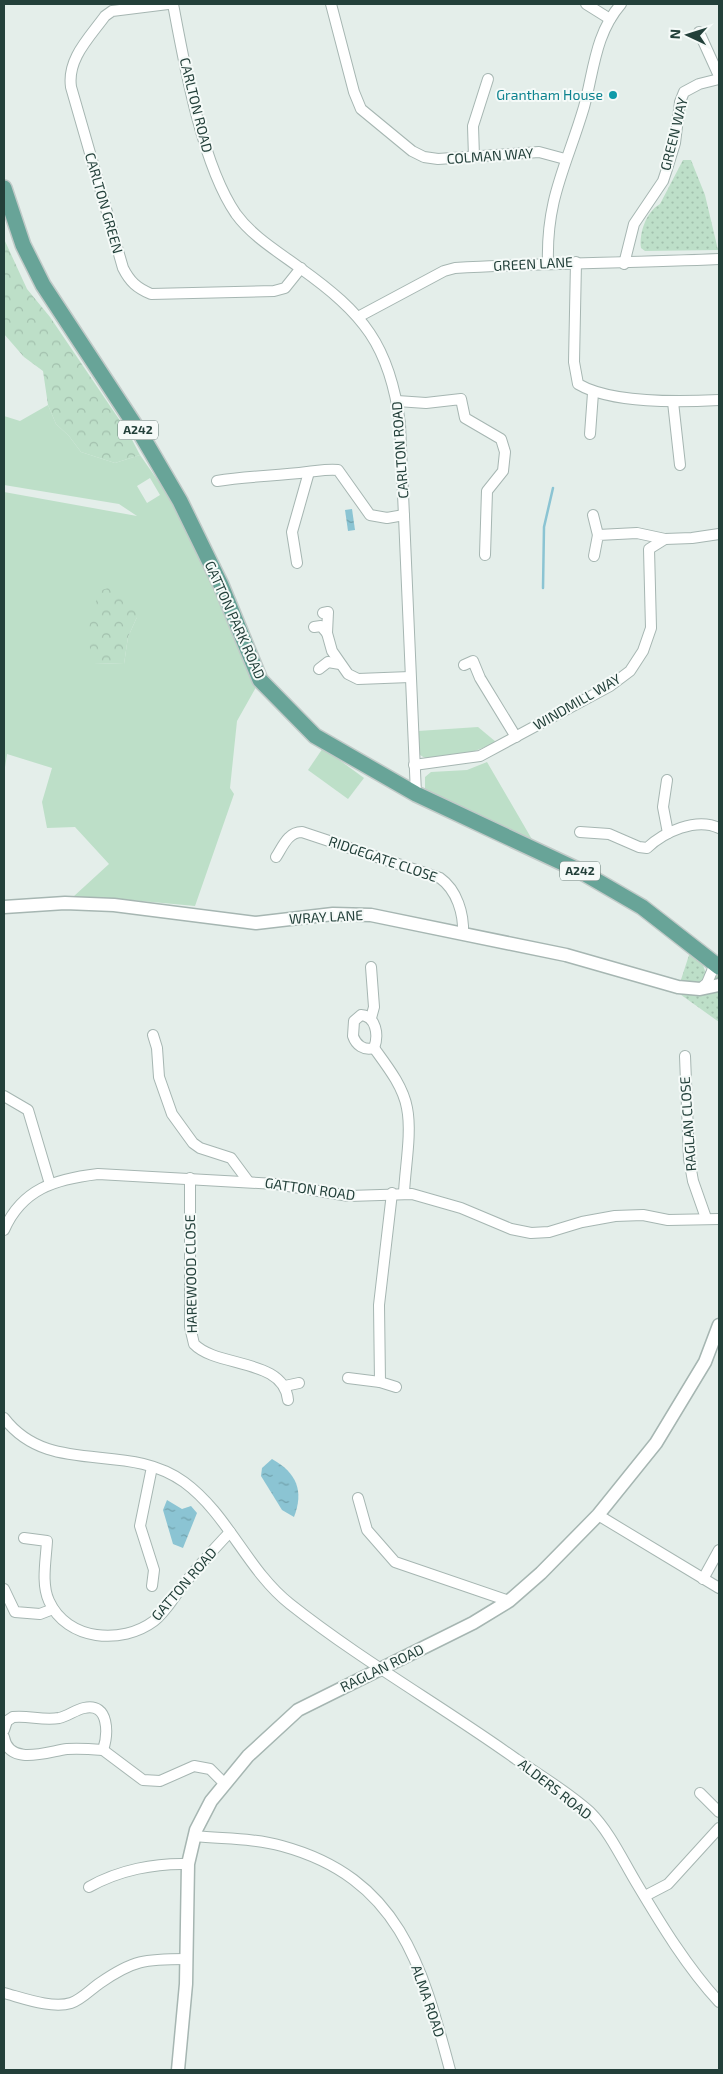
<svg xmlns="http://www.w3.org/2000/svg" width="723" height="2074" font-family="'Exo 2',sans-serif">
	<style>
		.green { fill: #bddfc8; fill-rule: evenodd }
		.forest { fill: url(#forest-crowns) }
		.park { fill: url(#park-dots) }
		.water { fill: url(#water-ripples) }
		.lines { fill: none; stroke-linecap: round; stroke-linejoin: round }
		.stream { stroke: #8bc4d3; stroke-width: 2.5 }
		.minor-casing { stroke: #a6b6b2; stroke-width: 12 }
		.tertiary-casing { stroke: #a6b6b2; stroke-width: 15 }
		.primary-casing { stroke: #c1cac8; stroke-width: 18 }
		.minor { stroke: #fff; stroke-width: 10 }
		.tertiary { stroke: #fff; stroke-width: 12 }
		.primary { stroke: #68a498; stroke-width: 15 }
		.culture-dot { fill: #0f9aa8; stroke: #f5faf8; stroke-width: 2 }
		.labels { text-anchor: middle; stroke-width: 4; stroke-linejoin: round; paint-order: stroke }
		.shield { fill: #f5faf8; stroke: #627873; stroke-width: 1 }
		.shield-label { font-size: 12px; font-weight: bold; fill: #23403a }
		.culture-label { font-size: 14px; fill: #0d838f; stroke: #f5faf8; text-anchor: end }
		.street-label { font-size: 14px; fill: #23403a; stroke: #f5faf8 }
	</style>
	<defs>
		<pattern id="forest-crowns" width="20" height="18" patternUnits="userSpaceOnUse" patternTransform="scale(1.25)"><rect width="20" height="18" fill="#bddfc8"/><path d="M2 6a3 3 0 1 1 6 0M12 15a3 3 0 1 1 6 0" fill="none" stroke="#a2c0ad"/></pattern>
		<pattern id="park-dots" width="8" height="8" patternUnits="userSpaceOnUse" patternTransform="scale(1.25)"><rect width="8" height="8" fill="#bddfc8"/><path d="M2 2h.1M6 6h.1" fill="none" stroke="#a2c0ad" stroke-width="1.8" stroke-linecap="round"/></pattern>
		<pattern id="water-ripples" width="26" height="14" patternUnits="userSpaceOnUse" patternTransform="scale(1.25)"><rect width="26" height="14" fill="#8bc4d3"/><path d="M2 4q2-2 4 0t4 0M15 11q2-2 4 0t4 0" fill="none" stroke="#71a1ac"/></pattern>
	</defs>
	<rect width="100%" height="100%" fill="#e4eeea"/>
	<g class="green">
		<path d="M48,405l8,19 13,12 12,16 34,11 25,-8 42,60 78,165 -23,41 -7,67 4,6 -39,112 -86,-8 -36,-1 36,-33 -34,-37 -28,1 -5,-26 10,-34 -45,-14 -3,20v-282l133,24 -18,-12 -115,-19v-69l16,5zM150,478l10,17 -13,8 -10,-17zM137,617l-9,20 -4,27 -30,-1z"/>
		<path d="M478,727l18,15c-17,8 -60,26 -76,13l-2,-24z"/>
		<polygon points="323,748 364,778 348,799 308,770"/>
		<polygon points="487,762 537,848 425,792 425,777 431,772 467,770"/>
	</g>
	<g class="forest">
		<polygon points="4,239 27,289 50,317 129,434 140,455 115,463 81,452 69,436 56,424 48,405 43,371 24,357 4,334"/>
		<path d="M111,587l21,12 5,18 -9,20 -4,27 -30,-1c-10,-31 -4,-41 5,-72z"/>
	</g>
	<g class="park">
		<path d="M683,160h8l14,35 13,55 -73,1 -4,-3c-2,-15 5,-36 19,-44z"/>
		<polygon points="690,952 703,965 705,971 717,975 719,973 719,1022 677,992"/>
	</g>
	<g class="water">
		<polygon points="352,509 355,530 348,531 345,510"/>
		<path d="M272,1459c25,14 32,32 22,58l-12,-7 -21,-34 1,-8z"/>
		<polygon points="167,1500 182,1509 191,1506 197,1513 183,1548 173,1544 163,1510"/>
	</g>
	<g class="lines">
		<polyline class="stream" points="543,588 544,527 553,488"/>
		<g class="minor-casing">
			<g id="minor">
				<path d="M168,4l-56,7 -7,5c-16,22 -38,43 -34,71l52,181c7,14 14,20 28,26l123,-3 11,-3 16,-20"/>
				<path d="M173,4c11,59 29,161 63,210 16,22 41,37 64,54 63,45 90,77 100,156l16,370"/>
				<polyline points="331,4 354,92 361,109 412,151 424,157 438,159 539,152 565,159"/>
				<polyline points="586,4 610,19"/>
				<polyline points="699,32 719,76"/>
				<polyline points="474,157 473,126 488,79"/>
				<path d="M576,262l-2,100 4,22c34,20 102,18 141,16"/>
				<path d="M548,263c-2,-65 19,-98 36,-156 10,-37 11,-73 37,-103"/>
				<polyline points="624,264 634,224 663,181 667,169 675,143 680,102 684,92 699,84 719,79"/>
				<path d="M358,317l86,-46 11,-3c88,-5 176,-5 264,-9"/>
				<polyline points="397,401 426,403 461,399 465,418 501,439 505,452 503,471 487,491 485,555"/>
				<polyline points="673,402 680,465"/>
				<polyline points="590,434 593,393"/>
				<path d="M217,481c30,-5 60,-5 90,-9 11,-1 19,-3 31,-2l32,45 17,3 17,-3"/>
				<polyline points="593,515 598,535"/>
				<polyline points="594,556 598,535 637,533 665,539"/>
				<polyline points="297,563 292,532 309,472"/>
				<polyline points="323,613 328,612 327,633 332,651 348,674 358,679 410,677"/>
				<polyline points="314,627 321,626 327,633"/>
				<polyline points="464,665 473,661 480,678 516,737"/>
				<polyline points="319,669 328,662 340,664"/>
				<polyline points="414,765 480,756 610,686 630,671 643,651 651,628 649,549 665,539 692,538 719,534"/>
				<polyline points="667,780 663,807 668,833"/>
				<path d="M580,832l29,2 30,13 8,1c17,-16 49,-31 72,-20"/>
				<path d="M276,857c7,-11 12,-25 26,-25l138,46c17,12 24,36 23,56"/>
				<polyline points="371,967 374,1007 371,1018"/>
				<polyline points="700,989 707,983 715,964"/>
				<path d="M361,1015c15,1 18,20 13,33 -10,3 -18,-3 -21,-12l1,-15z"/>
				<polyline points="153,1035 157,1048 159,1077 172,1114 193,1143 200,1148 231,1158 248,1181"/>
				<path d="M374,1048c13,18 29,38 33,60 5,25 -2,60 -3,85"/>
				<polyline points="685,1056 689,1159 693,1181 706,1218"/>
				<polyline points="4,1096 28,1110 50,1184"/>
				<path d="M190,1178v149l4,17c23,24 90,14 94,56"/>
				<polyline points="392,1193 379,1305 380,1382 396,1387"/>
				<path d="M4,1230c18,-41 51,-51 94,-56l178,10 73,12 63,-2 49,14 50,21 20,4 18,-1 33,-10 33,-6 28,-1 25,5 51,-1"/>
				<polyline points="348,1378 380,1382"/>
				<polyline points="285,1386 299,1383"/>
				<path d="M4,1418c46,60 122,22 180,64 44,32 63,88 106,122 72,57 152,102 226,155 25,17 52,33 74,53 20,20 33,49 47,72 25,42 50,83 82,118"/>
				<polyline points="152,1467 140,1526 154,1570 152,1586"/>
				<polyline points="358,1498 367,1530 395,1562 509,1601"/>
				<polyline points="598,1515 719,1588"/>
				<path d="M24,1538l23,3c-1,19 -6,43 2,60 18,40 73,44 105,20 12,-9 21,-26 31,-38 14,-18 29,-34 45,-51"/>
				<polyline points="703,1579 719,1550"/>
				<polyline points="4,1589 15,1612 40,1614 53,1609"/>
				<path d="M4,1730l3,-9 6,-4c15,-2 30,4 46,1 9,-2 16,-8 25,-10 26,-6 24,27 19,42 -12,-1 -24,-2 -36,-1 -18,2 -58,18 -63,-12"/>
				<polyline points="103,1750 143,1780 160,1781 194,1766 210,1769 224,1783"/>
				<polyline points="700,1793 719,1812"/>
				<path d="M195,1836c28,3 59,2 87,10 117,32 140,119 168,224"/>
				<path d="M89,1887c30,-17 66,-24 99,-23"/>
				<polyline points="645,1896 668,1884 719,1828"/>
				<path d="M4,1993c19,5 48,16 67,10 10,-3 20,-14 29,-20 33,-23 45,-24 86,-24"/>
			</g>
		</g>
		<g class="tertiary-casing">
			<g id="tertiary">
				<polyline points="4,907 65,903 114,905 256,923 333,914 371,915 566,955 678,987 700,989 719,985"/>
				<polyline points="178,2070 186,1984 188,1864 196,1830 211,1801 248,1756 298,1710 473,1623 509,1601 541,1573 598,1515 656,1443 705,1362 719,1325"/>
			</g>
		</g>
		<g class="primary-casing">
			<polyline id="primary" points="4,188 23,245 43,285 142,436 180,501 221,585 260,680 315,736 416,794 580,871 642,907 719,967"/>
		</g>
		<use href="#minor" class="minor"/>
		<use href="#tertiary" class="tertiary"/>
		<use href="#primary" class="primary"/>
	</g>
	<circle class="culture-dot" cx="613" cy="95" r="5"/>
	<g class="labels">
		<g class="shield">
			<rect x="118" y="420.5" width="40" height="19" rx="4"/>
			<rect x="560" y="861.5" width="40" height="19" rx="4"/>
		</g>
		<g class="shield-label">
			<text x="138" y="434">A242</text>
			<text x="580" y="875">A242</text>
		</g>
		<g class="culture-label">
			<text x="603" y="100">Grantham House</text>
		</g>
		<g class="street-label">
			<text transform="translate(196 105) rotate(76)" y="5">CARLTON ROAD</text>
			<text transform="translate(674 134) rotate(-76)" y="5">GREEN WAY</text>
			<text transform="translate(490 156) rotate(-4)" y="5">COLMAN WAY</text>
			<text transform="translate(104 203) rotate(74)" y="5">CARLTON GREEN</text>
			<text transform="translate(533 264) rotate(-3)" y="5">GREEN LANE</text>
			<text transform="translate(400 450) rotate(-94)" y="5">CARLTON ROAD</text>
			<text transform="translate(235 620) rotate(66)" y="5">GATTON PARK ROAD</text>
			<text transform="translate(577 702) rotate(-30)" y="5">WINDMILL WAY</text>
			<text transform="translate(383 859) rotate(19)" y="5">RIDGEGATE CLOSE</text>
			<text transform="translate(326 917) rotate(-3)" y="5">WRAY LANE</text>
			<text transform="translate(688 1124) rotate(-94)" y="5">RAGLAN CLOSE</text>
			<text transform="translate(310 1189) rotate(8)" y="5">GATTON ROAD</text>
			<text transform="translate(191 1274) rotate(-91)" y="5">HAREWOOD CLOSE</text>
			<text transform="translate(184 1584) rotate(-49)" y="5">GATTON ROAD</text>
			<text transform="translate(382 1668) rotate(-26)" y="5">RAGLAN ROAD</text>
			<text transform="translate(555 1789) rotate(38)" y="5">ALDERS ROAD</text>
			<text transform="translate(428 2001) rotate(71)" y="5">ALMA ROAD</text>
		</g>
	</g>
	<rect width="723" height="2074" fill="none" stroke="#23403a" stroke-width="10"/>
	<g transform="translate(688 35) rotate(274)" stroke="#f5faf8" stroke-width="4" paint-order="stroke">
	<path d="M0-4L9 19L0 12L-9 19Z" fill="#23403a"/>
	<text y="-8" font-size="14" font-weight="bold" text-anchor="middle" fill="#23403a">N</text>
	</g>
</svg>
